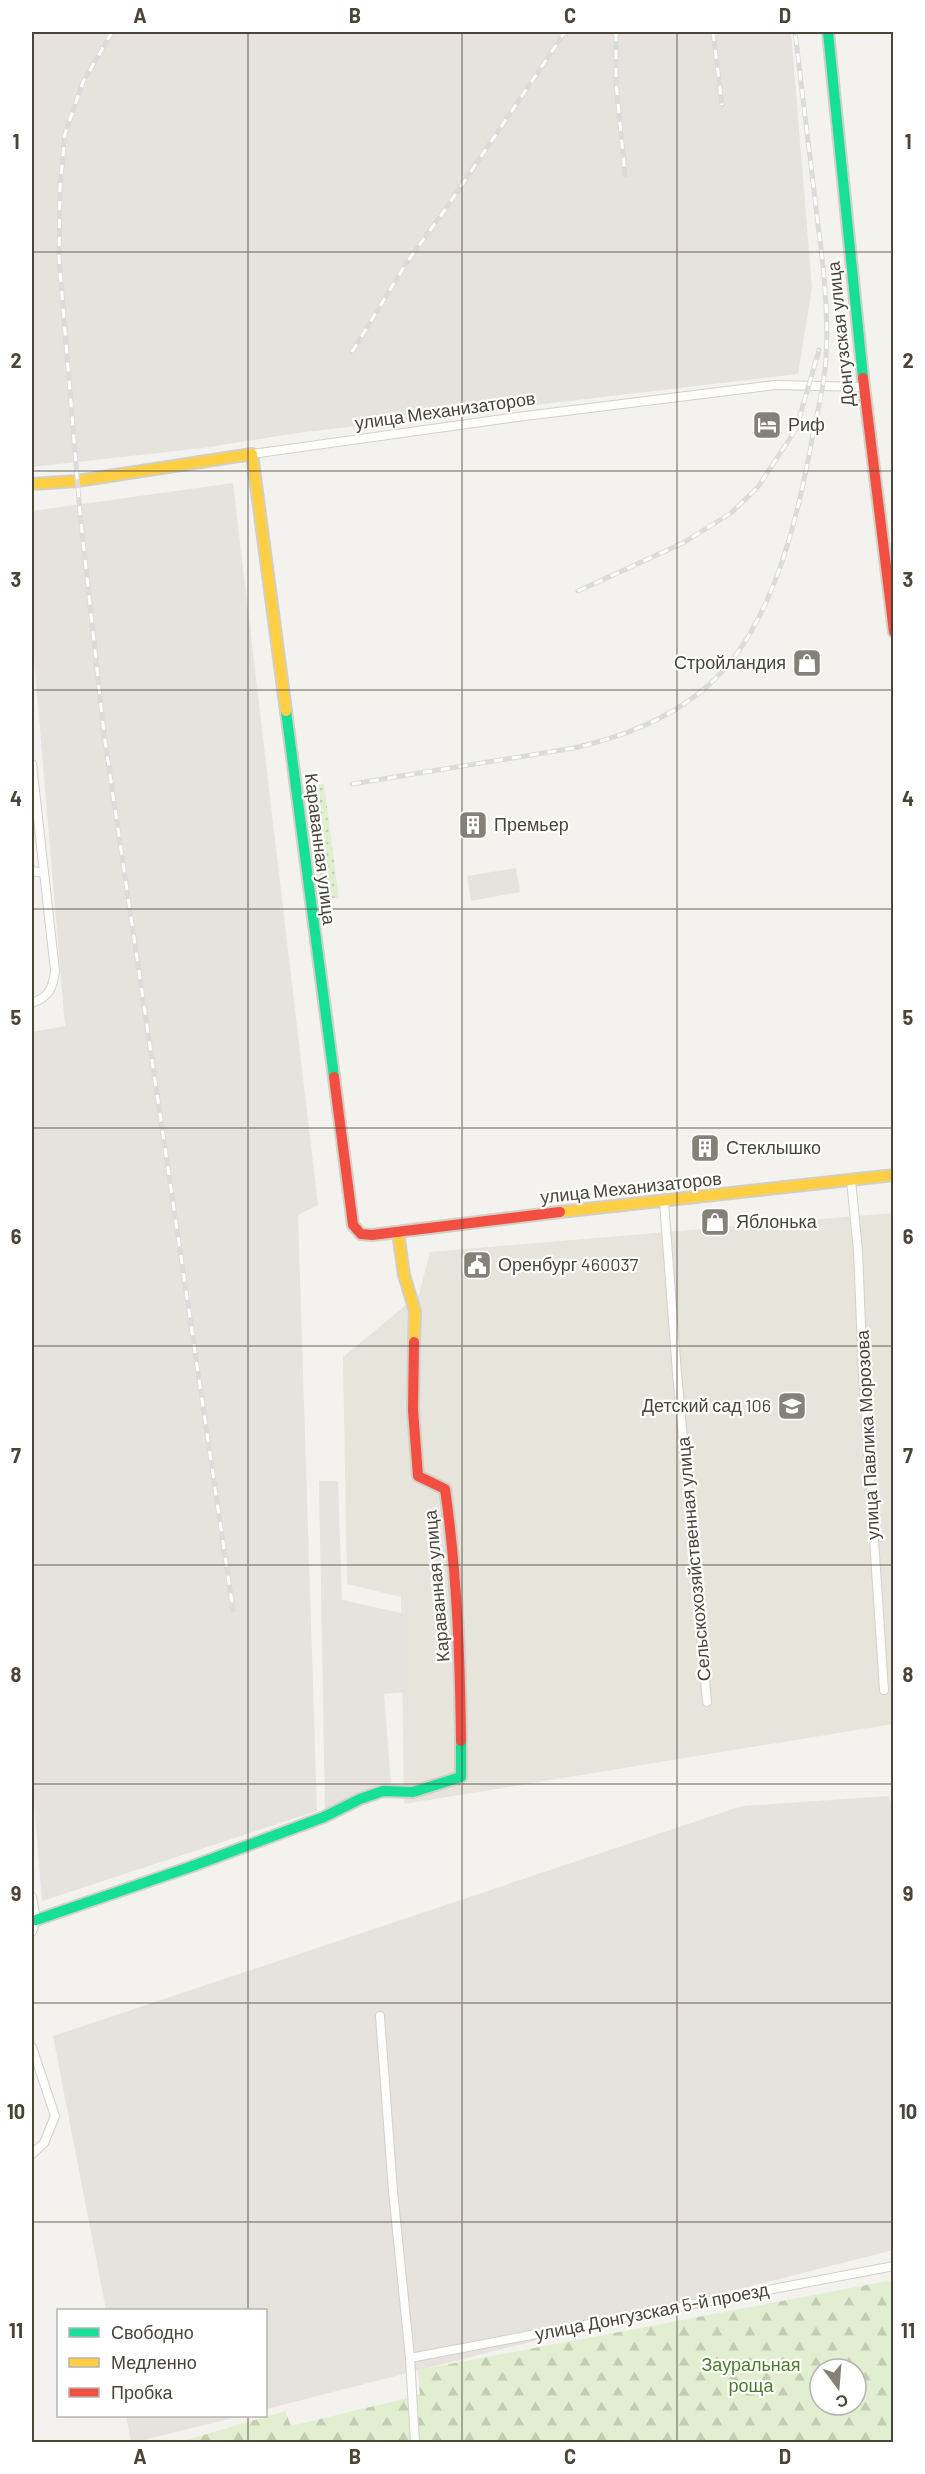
<svg xmlns="http://www.w3.org/2000/svg" width="925" height="2474" font-family="Barlow,sans-serif">
	<style>
		.residential { fill: #e7e4dc }
		.industrial { fill: #e6e2de }
		.green { fill: url(#green-dots) }
		.forest { fill: url(#forest-firs); fill-rule: evenodd }
		.parking { fill: #e6e3df }
		.lines { fill: none; stroke-linecap: round; stroke-linejoin: round }
		.street-casing { stroke: #d2d0cb; stroke-width: 10 }
		.fast-casing { stroke: #d3cfc5; stroke-width: 14 }
		.slow-casing { stroke: #d3cfc5; stroke-width: 14 }
		.jam-casing { stroke: #d3cfc5; stroke-width: 14 }
		.street { stroke: #fdfdfc; stroke-width: 8 }
		.fast { stroke: #16e098; stroke-width: 10 }
		.slow { stroke: #ffcf43; stroke-width: 10 }
		.jam { stroke: #f24e42; stroke-width: 10 }
		.rail-casing { stroke: #dbdbda; stroke-width: 5 }
		.rail { stroke: #fff; stroke-width: 3; stroke-dasharray: 9; stroke-linecap: butt }
		.grid { fill: none; stroke: #4b4439; stroke-width: 1.5; stroke-opacity: 0.55 }
		.labels { text-anchor: middle; stroke-width: 4.5; stroke-linejoin: round; paint-order: stroke }
		.street-label { font-size: 18px; fill: #4b4439; stroke: #fff }
		.poi-label { font-size: 18px; fill: #4b4439; stroke: #fff; text-anchor: start }
		.park-label { font-size: 18px; fill: #4a7f2a; stroke: #fff }
		.neatline { fill: none; stroke: #4b4439; stroke-width: 2 }
		.grid-label { font-size: 20px; text-anchor: middle; font-weight: bold; fill: #4b4439 }
	</style>
	<defs>
		<pattern id="green-dots" width="8" height="8" patternUnits="userSpaceOnUse" patternTransform="scale(1.5)"><rect width="8" height="8" fill="#e1eecf"/><path d="M2 2h.1M6 6h.1" fill="none" stroke="#c3cdb2" stroke-width="1.8" stroke-linecap="round"/></pattern>
		<pattern id="forest-firs" width="22" height="20" patternUnits="userSpaceOnUse" patternTransform="scale(1.5)"><rect width="22" height="20" fill="#e1eecf"/><path d="M5 1l3.5 6h-7zM16 11l3.5 6h-7z" fill="#c3cdb2"/></pattern>
	</defs>
	<rect width="100%" height="100%" fill="#f4f2ee"/>
	<polygon class="residential" points="893,1213 893,1724 404,1804 401,1597 347,1584 343,1357 419,1294 430,1252"/>
	<g class="industrial">
		<polygon points="32,32 791,32 812,288 798,374 297,433 203,448 32,467"/>
		<polygon points="233,483 318,1205 298,1215 317,1811 42,1901 32,1779 32,1032 65,1026 32,634 32,511"/>
		<polygon points="319,1481 338,1481 342,1600 406,1614 407,1692 384,1694 391,1783 325,1812"/>
		<polygon points="889,1796 894,1815 893,2250 266,2409 266,2310 106,2310 53,2036 742,1806"/>
		<polygon points="126,2416 241,2416 135,2442 131,2442"/>
	</g>
	<polygon class="green" points="324,784 339,899 319,896 303,787"/>
	<path class="forest" d="M893,2280v162h-713l105,-31 6,15 129,-31 -2,-25zM820,2369h36v36h-36z"/>
	<polygon class="parking" points="516,868 520,892 471,901 467,876"/>
	<g class="lines">
		<g class="street-casing">
			<g id="street">
				<polyline points="252,454 517,417 775,385 864,387"/>
				<path d="M32,764l23,207c-2,17 -6,26 -23,32"/>
				<polyline points="32,871 44,873"/>
				<polyline points="851,1180 858,1251 863,1374 884,1690"/>
				<polyline points="664,1202 677,1373 707,1702"/>
				<polyline points="32,1897 36,1920 32,1932"/>
				<polyline points="380,2016 393,2191 410,2358 415,2442"/>
				<polyline points="32,2047 55,2116 44,2143 32,2154"/>
				<polyline points="410,2358 894,2266"/>
			</g>
		</g>
		<g class="fast-casing">
			<g id="fast">
				<polyline points="828,32 863,378"/>
				<polyline points="286,711 334,1077"/>
				<polyline points="36,1920 190,1867 324,1817 360,1799 383,1791 413,1792 461,1777 461,1741"/>
			</g>
		</g>
		<g class="slow-casing">
			<g id="slow">
				<polyline points="32,484 77,481 252,454 286,711"/>
				<polyline points="560,1212 894,1175"/>
				<polyline points="398,1232 404,1275 415,1311 414,1342"/>
			</g>
		</g>
		<g class="jam-casing">
			<g id="jam">
				<polyline points="863,378 894,632"/>
				<polyline points="334,1077 353,1225 361,1234 372,1235 560,1212"/>
				<path d="M414,1342l-1,68 5,66 27,13c12,84 15,167 16,252"/>
			</g>
		</g>
		<use href="#street" class="street"/>
		<use href="#fast" class="fast"/>
		<use href="#slow" class="slow"/>
		<use href="#jam" class="jam"/>
		<g class="rail-casing">
			<g id="rail">
				<polyline points="112,32 83,82 65,134 60,187 59,259 80,513 104,734 233,1610"/>
				<polyline points="616,32 616,82 625,175"/>
				<polyline points="713,32 722,105"/>
				<polyline points="352,352 407,262 447,207 565,32"/>
				<polyline points="578,591 683,543 731,513 758,487 796,429 819,350"/>
				<path d="M352,784l222,-36c44,-10 88,-26 124,-54 75,-57 100,-178 116,-265 5,-24 11,-48 12,-72 2,-30 0,-60 -3,-91l-28,-234"/>
			</g>
		</g>
		<use href="#rail" class="rail"/>
	</g>
	<path class="grid" d="M248,32v2278M462,32v2410M677,32v2410M32,252h862M32,471h862M32,690h862M32,909h862M32,1128h862M32,1346h862M32,1565h862M32,1784h862M32,2003h862M32,2222h862M248,2416v26"/>
	<defs>
		<g id="hotel-square" transform="scale(1.5)"><rect x="-9" y="-9" width="18" height="18" rx="4" fill="#868178" stroke="#fff"/><path d="M-6-4.5h1.5V1H6V5H4.5V3h-9V5H-6ZM-4 0a1.8 1.8 0 1 1 3.6 0ZM.5 0V-2.5h3Q6-2.5 6 0Z" fill="#fff"/></g>
		<g id="shop-square" transform="scale(1.5)"><rect x="-9" y="-9" width="18" height="18" rx="4" fill="#868178" stroke="#fff"/><path d="M-5-2.5h2.3a2.7 3.5 0 0 1 5.4 0H5L5.5 6h-11ZM-1.5-2.5h3a1.5 2.3 0 0 0-3 0Z" fill="#fff"/></g>
		<g id="building-square" transform="scale(1.5)"><rect x="-9" y="-9" width="18" height="18" rx="4" fill="#868178" stroke="#fff"/><path d="M-4-6H4V6H1V3H-1V6H-4ZM-2.5-4.3h1.7v1.8h-1.7ZM.8-4.3h1.7v1.8H.8ZM-2.5-1h1.7V.8h-1.7ZM.8-1h1.7V.8H.8Z" fill="#fff"/></g>
		<g id="civic-square" transform="scale(1.5)"><rect x="-9" y="-9" width="18" height="18" rx="4" fill="#868178" stroke="#fff"/><path d="M-.6-6.5H3V-4.5H.6V-3L4-1V1h2V6H-6V1h2V-1L-.6-3ZM-1.2 2.5V6h2.4V2.5Z" fill="#fff"/></g>
		<g id="school-square" transform="scale(1.5)"><rect x="-9" y="-9" width="18" height="18" rx="4" fill="#868178" stroke="#fff"/><path d="M0-5L7-2L0 1L-7-2ZM-4 1L0 2.5L4 1V4Q0 6-4 4Z" fill="#fff"/></g>
	</defs>
	<g fill-rule="evenodd">
		<use href="#hotel-square" x="767" y="425"/>
		<use href="#shop-square" x="807" y="663"/>
		<use href="#building-square" x="473" y="825"/>
		<use href="#building-square" x="705" y="1148"/>
		<use href="#shop-square" x="715" y="1222"/>
		<use href="#civic-square" x="477" y="1265"/>
		<use href="#school-square" x="792" y="1406"/>
	</g>
	<g class="labels">
		<g class="street-label">
			<text transform="translate(841 334) rotate(-96)" y="6">Донгузская улица</text>
			<text transform="translate(445 411) rotate(-8)" y="6">улица Механизаторов</text>
			<text transform="translate(320 849) rotate(83)" y="6">Караванная улица</text>
			<text transform="translate(631 1188) rotate(-6)" y="6">улица Механизаторов</text>
			<text transform="translate(868 1435) rotate(-93)" y="6">улица Павлика Морозова</text>
			<text transform="translate(694 1559) rotate(-95)" y="6">Сельскохозяйственная улица</text>
			<text transform="translate(437 1586) rotate(-95)" y="6">Караванная улица</text>
			<text transform="translate(652 2312) rotate(-11)" y="6">улица Донгузская 5-й проезд</text>
		</g>
		<g class="poi-label">
			<text x="788" y="431">Риф</text>
			<text x="786" y="669" text-anchor="end">Стройландия</text>
			<text x="494" y="831">Премьер</text>
			<text x="726" y="1154">Стеклышко</text>
			<text x="736" y="1228">Яблонька</text>
			<text x="498" y="1271">Оренбург 460037</text>
			<text x="771" y="1412" text-anchor="end">Детский сад 106</text>
		</g>
		<g class="park-label">
			<text x="751" y="2371">Зауральная<tspan x="751" dy="21">роща</tspan></text>
		</g>
	</g>
	<rect width="925" height="2474" fill="none" stroke="#ffffff" stroke-width="66"/>
	<rect x="57" y="2309" width="210" height="108" fill="#ffffff" stroke="#b7b4b0" stroke-width="1.5"/>
	<rect x="69" y="2328" width="30" height="9" fill="#16e098" stroke="#b7b4b0" stroke-width="1.5"/>
	<text x="111" y="2339" font-size="18" fill="#4b4439">Свободно</text>
	<rect x="69" y="2358" width="30" height="9" fill="#ffcf43" stroke="#b7b4b0" stroke-width="1.5"/>
	<text x="111" y="2369" font-size="18" fill="#4b4439">Медленно</text>
	<rect x="69" y="2388" width="30" height="9" fill="#f24e42" stroke="#b7b4b0" stroke-width="1.5"/>
	<text x="111" y="2399" font-size="18" fill="#4b4439">Пробка</text>
	<g transform="translate(838 2387) rotate(164)"><circle r="28" fill="#ffffff" stroke="#b7b4b0" stroke-width="1.5"/>
	<path d="M0-4.5L10 22L0 15L-10 22Z" fill="#868178"/>
	<text y="-9" font-size="16" font-weight="bold" text-anchor="middle" fill="#4b4439">С</text>
	</g>
	<rect x="33" y="33" width="859" height="2408" class="neatline"/>
	<g class="grid-label">
		<text x="140" y="23">A</text>
		<text x="355" y="23">B</text>
		<text x="570" y="23">C</text>
		<text x="785" y="23">D</text>
		<text x="16" y="149">1</text>
		<text x="908" y="149">1</text>
		<text x="16" y="368">2</text>
		<text x="908" y="368">2</text>
		<text x="16" y="587">3</text>
		<text x="908" y="587">3</text>
		<text x="16" y="806">4</text>
		<text x="908" y="806">4</text>
		<text x="16" y="1025">5</text>
		<text x="908" y="1025">5</text>
		<text x="16" y="1244">6</text>
		<text x="908" y="1244">6</text>
		<text x="16" y="1463">7</text>
		<text x="908" y="1463">7</text>
		<text x="16" y="1682">8</text>
		<text x="908" y="1682">8</text>
		<text x="16" y="1901">9</text>
		<text x="908" y="1901">9</text>
		<text x="16" y="2119">10</text>
		<text x="908" y="2119">10</text>
		<text x="16" y="2338">11</text>
		<text x="908" y="2338">11</text>
		<text x="140" y="2464">A</text>
		<text x="355" y="2464">B</text>
		<text x="570" y="2464">C</text>
		<text x="785" y="2464">D</text>
	</g>
</svg>
